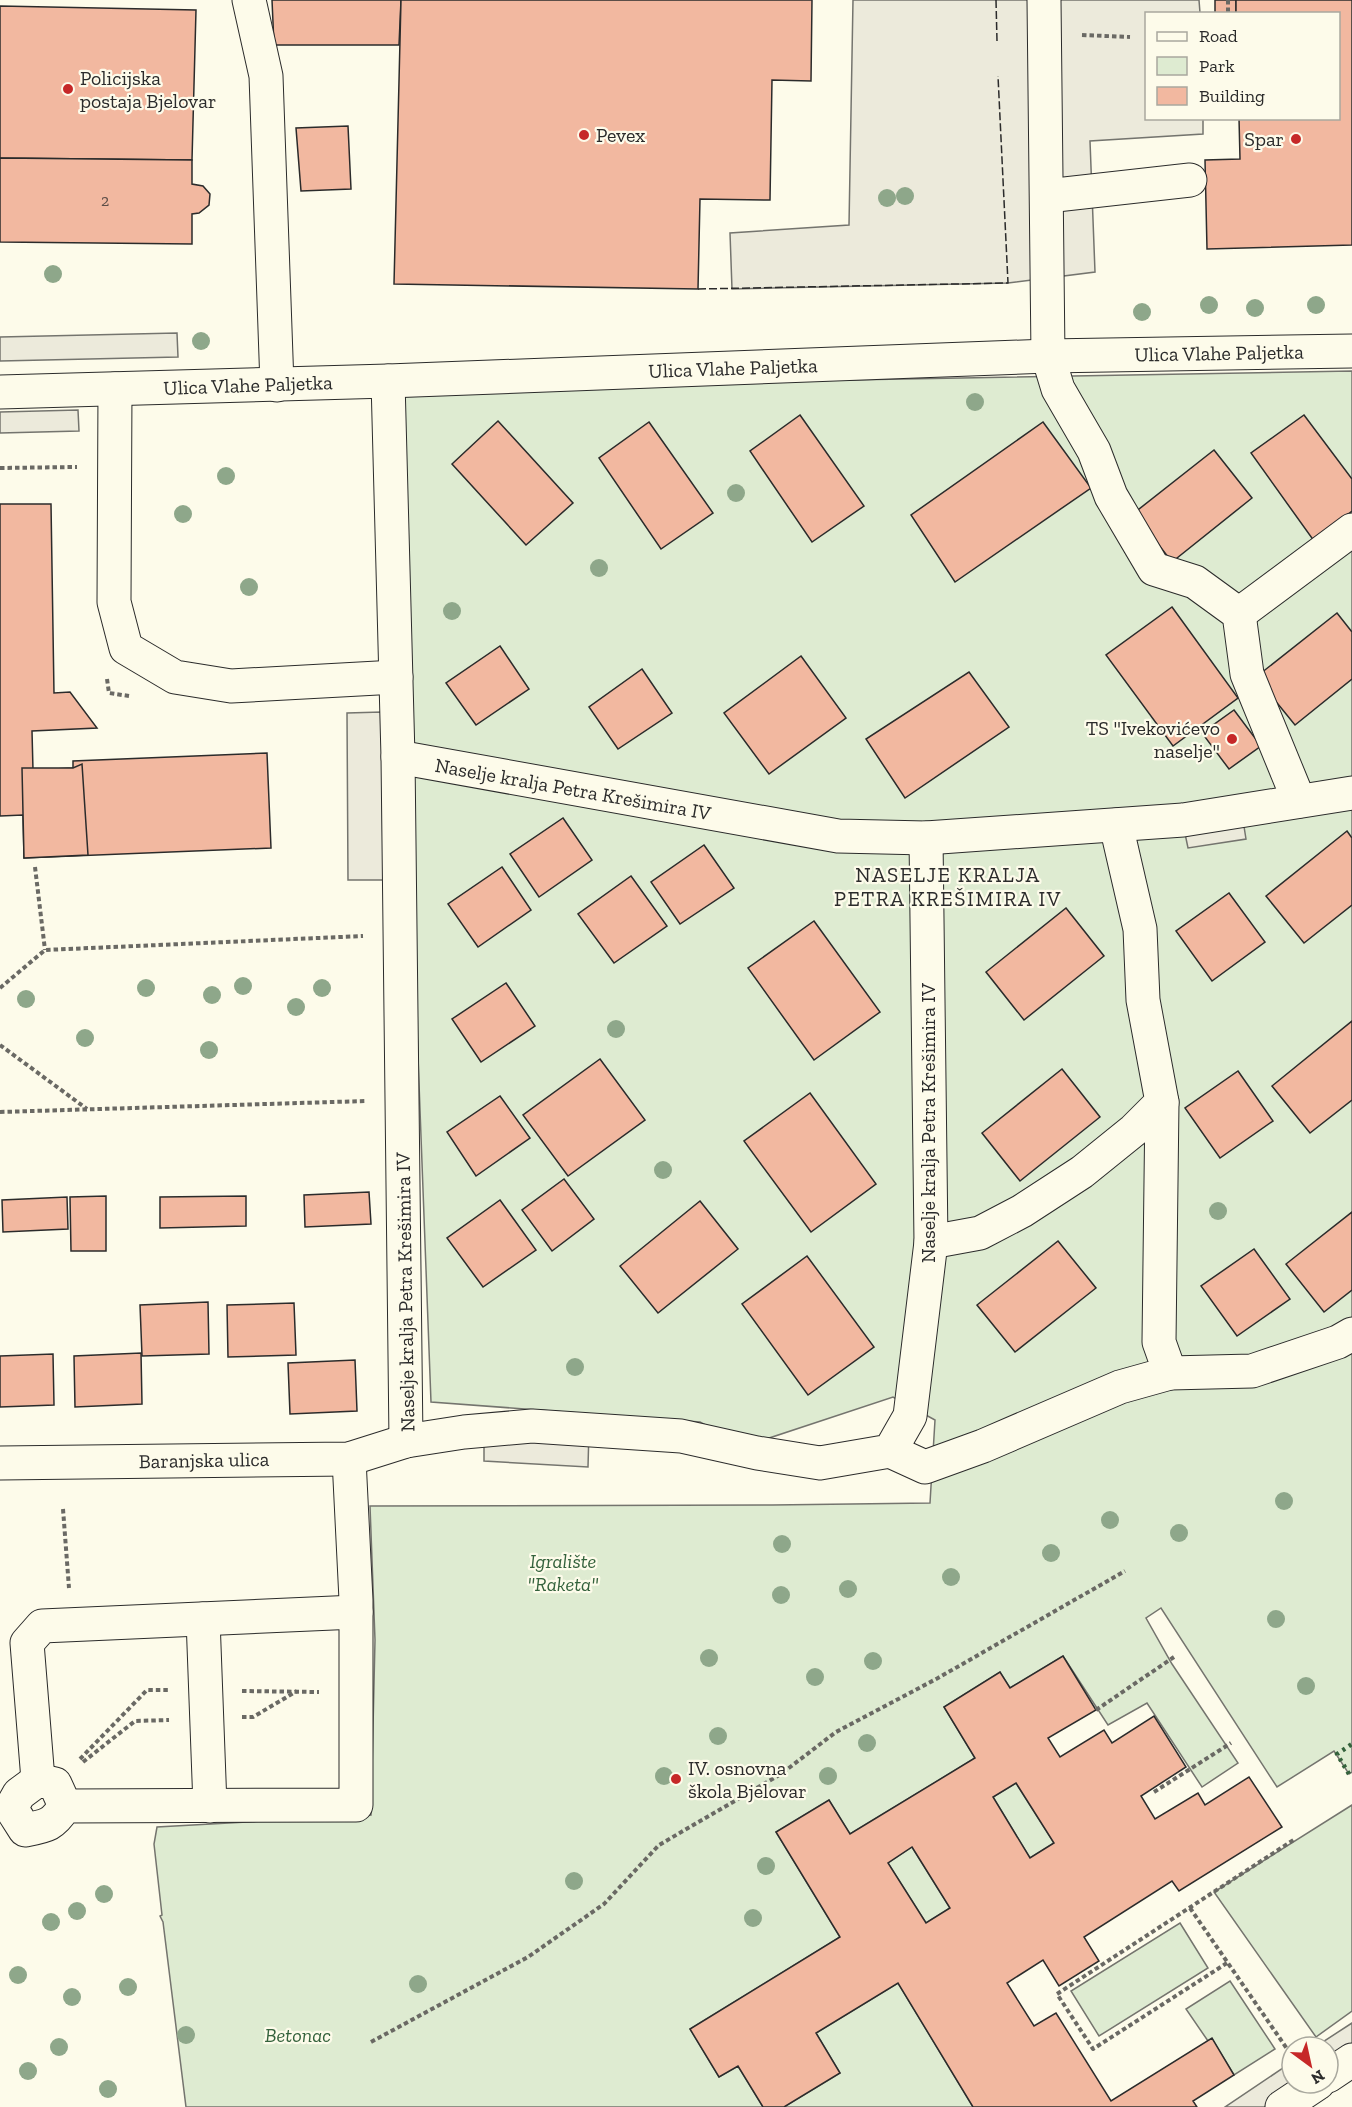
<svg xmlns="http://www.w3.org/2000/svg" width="1352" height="2107" font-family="'Zilla Slab',serif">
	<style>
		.green { fill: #deebd1; stroke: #74746e; stroke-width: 1.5 }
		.parking { fill: #eceadb; stroke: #74746e; stroke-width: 1.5 }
		.building { fill: #f2b8a0; stroke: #2b2b2b; stroke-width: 1.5; fill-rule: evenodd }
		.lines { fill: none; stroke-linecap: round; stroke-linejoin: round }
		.minor-casing { stroke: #2b2b2b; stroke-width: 35 }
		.path { stroke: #6a6964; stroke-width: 4; stroke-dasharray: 4.5 3; stroke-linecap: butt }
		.minor { stroke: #fdfbea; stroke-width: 33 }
		.hedge { stroke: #34623c; stroke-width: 4.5; stroke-dasharray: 3 4.5; stroke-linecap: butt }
		.fence { stroke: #2b2b2b; stroke-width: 1.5; stroke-dasharray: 8 3; stroke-linecap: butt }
		.tree { fill: #8ea78a }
		.poi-dot { fill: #c62828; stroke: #fdfbea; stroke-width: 2 }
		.labels { text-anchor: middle; stroke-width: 4.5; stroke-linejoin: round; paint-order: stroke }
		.number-label { font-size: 16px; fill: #5d4e48 }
		.poi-label { font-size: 20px; fill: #2b2b2b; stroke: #fdfbea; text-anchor: start }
		.street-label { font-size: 20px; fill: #2b2b2b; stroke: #fdfbea }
		.park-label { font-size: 20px; font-style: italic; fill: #34623c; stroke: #fdfbea }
		.neighbourhood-label { font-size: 21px; letter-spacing: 1.5px; fill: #2b2b2b; stroke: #fdfbea }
	</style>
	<rect width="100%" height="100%" fill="#fdfbea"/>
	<g class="green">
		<polygon points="1352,371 1352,1772 1349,1774 1334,1751 1277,1787 1161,1608 1146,1618 1172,1664 1238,1763 1202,1787 1147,1703 1108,1725 1063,1656 1010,1688 1000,1672 944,1707 975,1758 850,1834 829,1800 776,1832 840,1937 690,2029 719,2077 738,2066 763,2107 186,2107 163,1922 160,1916 162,1915 154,1844 157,1827 371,1815 375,1640 370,1506 772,1505 930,1503 935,1420 893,1397 745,1446 700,1422 431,1402 413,924 399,388"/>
		<polygon points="1016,1783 1054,1843 1030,1858 993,1797"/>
		<polygon points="1352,1805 1352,2011 1316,2037 1214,1892"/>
		<polygon points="912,1847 950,1908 926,1923 888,1863"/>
		<polygon points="1180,1923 1208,1968 1099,2036 1071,1991"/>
		<polygon points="1230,1981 1275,2049 1234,2075 1212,2039 1208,2041 1186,2009"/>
		<polygon points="898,1983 973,2107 784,2107 840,2073 816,2033"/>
	</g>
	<g class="parking">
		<polygon points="853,0 1199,0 1200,13 1146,14 1146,118 1203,119 1203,134 1090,141 1095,272 1008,283 732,289 730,233 849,225"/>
		<polygon points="177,333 178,357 0,361 0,337"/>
		<polygon points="78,410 79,431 0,433 0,412"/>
		<polygon points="382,712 383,880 348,880 347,713"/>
		<polygon points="1242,814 1246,839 1188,848 1183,824"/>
		<polygon points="484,1430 589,1430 588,1467 484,1461"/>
		<polygon points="1352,2023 1352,2049 1328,2065 1328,2047 1315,2047"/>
		<polygon points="1292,2062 1292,2083 1300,2083 1264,2107 1225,2107"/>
	</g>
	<g class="building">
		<polygon points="272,0 401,0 399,45 274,45"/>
		<polygon points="401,0 812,0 811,81 772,80 770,200 700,199 698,289 394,284"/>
		<rect x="1215" y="0" width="21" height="14"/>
		<polygon points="1236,0 1352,0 1352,245 1207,249 1205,160 1240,159 1239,118 1338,118 1338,14 1236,14"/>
		<polygon points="0,6 196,10 192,160 0,158"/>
		<polygon points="348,126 351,189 301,191 296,128"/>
		<polygon points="0,158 192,160 192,184 203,186 210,194 209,205 199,213 192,214 192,244 0,242"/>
		<polygon points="800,415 864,506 812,542 750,451"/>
		<polygon points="1304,415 1352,479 1352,511 1314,541 1251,453"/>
		<polygon points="498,421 573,503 526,545 452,464"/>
		<polygon points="649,422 713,513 661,549 599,458"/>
		<polygon points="1043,422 1091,488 955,582 911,515"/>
		<polygon points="1214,450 1252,498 1172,562 1134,513"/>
		<polygon points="0,504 51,504 54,693 70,692 97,728 32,731 33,770 73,768 73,761 267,753 271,848 24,858 23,815 0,816"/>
		<polygon points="1172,607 1238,698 1173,746 1106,655"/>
		<polygon points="1337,613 1352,632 1352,679 1295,725 1256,677"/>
		<polygon points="500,646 529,689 476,725 446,683"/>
		<polygon points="801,656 846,718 769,774 724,713"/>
		<polygon points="642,669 672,713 618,749 589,707"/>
		<polygon points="969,672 1009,727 905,798 866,739"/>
		<polygon points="1234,710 1261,746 1229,769 1202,733"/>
		<polygon points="82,764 88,855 24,858 22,768 73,768"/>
		<polygon points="563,818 592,860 539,897 510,854"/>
		<polygon points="1347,831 1352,838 1352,905 1304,943 1266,896"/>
		<polygon points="704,845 734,888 680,924 651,882"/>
		<polygon points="502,867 531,910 478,947 448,904"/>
		<polygon points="631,876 667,926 614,963 578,914"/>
		<polygon points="1229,893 1265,942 1212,981 1176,931"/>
		<polygon points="1066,908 1104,956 1024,1020 986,972"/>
		<polygon points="814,921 880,1012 814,1060 748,968"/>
		<polygon points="506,983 535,1026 481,1062 452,1019"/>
		<polygon points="1352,1021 1352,1100 1310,1133 1272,1086"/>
		<polygon points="600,1059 645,1120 568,1176 523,1115"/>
		<polygon points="1062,1069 1100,1117 1020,1181 982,1133"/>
		<polygon points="1238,1071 1273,1121 1220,1158 1185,1108"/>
		<polygon points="810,1093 876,1184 811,1232 744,1141"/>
		<polygon points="500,1096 530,1138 476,1176 447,1132"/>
		<polygon points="564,1179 594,1219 552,1251 522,1210"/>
		<polygon points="369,1192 371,1224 305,1227 304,1195"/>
		<polygon points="106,1196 106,1251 71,1251 70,1197"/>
		<polygon points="246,1196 246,1226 160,1228 160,1197"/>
		<polygon points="67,1197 68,1229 3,1232 2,1200"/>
		<polygon points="500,1200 536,1250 483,1287 447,1238"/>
		<polygon points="700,1201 738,1249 658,1313 620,1266"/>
		<polygon points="1352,1212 1352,1290 1324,1312 1286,1264"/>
		<polygon points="1058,1241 1096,1288 1015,1352 977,1305"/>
		<polygon points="1254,1249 1290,1299 1237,1336 1201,1286"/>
		<polygon points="807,1256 874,1347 808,1395 742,1304"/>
		<polygon points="208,1302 209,1354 142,1356 140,1305"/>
		<polygon points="294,1303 296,1355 228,1357 227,1305"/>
		<polygon points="141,1353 142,1404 75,1407 74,1356"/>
		<polygon points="53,1354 54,1405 0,1407 0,1356"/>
		<polygon points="355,1360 357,1411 290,1414 288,1363"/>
		<path d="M1063,1656l33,54 -48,28 12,19 44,-27 8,13 42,-27 32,51 -45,29 14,23 43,-26 7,12 44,-28 33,50 -103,64 -7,-10 -88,56 15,24 -40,25 -16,-26 -36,23 27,43 22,-13 55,88 101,-63 22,37 -41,26 4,6h-224l-75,-124 -82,50 24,40 -56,34h-21l-25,-41 -19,11 -29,-48 150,-92 -64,-105 53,-32 21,34 125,-76 -31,-51 56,-35 10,16zM1016,1783l38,60 -24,15 -37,-61zM912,1847l38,61 -24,15 -38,-60z"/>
	</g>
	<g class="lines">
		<g class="minor-casing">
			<g id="minor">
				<polyline points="249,0 266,76 277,385"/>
				<polyline points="1044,0 1048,356 1058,389 1094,451 1111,496 1154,569 1195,582 1239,614 1247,674 1299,801"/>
				<polyline points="1047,196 1190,180"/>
				<polyline points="388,381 398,757 406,1441"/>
				<polyline points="115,389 114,602 126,648 175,677 231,686 396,677"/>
				<polyline points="0,392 388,381 1048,356 1352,351"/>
				<polyline points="1239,614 1352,530"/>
				<polyline points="398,757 838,836 926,838 1183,820 1352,793"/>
				<polyline points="931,1242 980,1233 1022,1211 1082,1172 1134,1130 1162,1102 1143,1000 1140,929 1116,825"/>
				<polyline points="1170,1373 1252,1371 1338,1342 1352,1334"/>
				<polyline points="890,1451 925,1467 983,1446 1120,1387 1170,1373 1159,1342 1162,1102"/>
				<polyline points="0,1463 349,1459 406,1441 464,1432 532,1426 681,1436 757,1453 820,1463 890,1451 910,1416 931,1242 926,838"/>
				<polyline points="203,1619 210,1806"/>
				<polyline points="38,1780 27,1643 42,1626 356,1612"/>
				<path d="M65,1806l-10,-22 -17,-4 -19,14 -8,14 14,22c22,-4 28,-5 40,-24l291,-1v-205l-7,-141"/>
				<polyline points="1328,2076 1352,2060"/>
				<polyline points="1282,2107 1318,2083"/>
			</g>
		</g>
		<g class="path">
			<polyline points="1228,0 1228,14"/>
			<polyline points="1082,35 1130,37"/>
			<polyline points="0,468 77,467"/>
			<polyline points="107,679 109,693 129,696"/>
			<polyline points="35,867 45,950"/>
			<polyline points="0,988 45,950 363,936"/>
			<polyline points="0,1045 87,1109"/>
			<polyline points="0,1112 366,1101"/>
			<polyline points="63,1509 69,1588"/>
			<polyline points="242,1691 319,1692"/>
			<polyline points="1096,1710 1174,1657"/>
			<polyline points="242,1717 253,1717 297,1691"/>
			<polyline points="80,1759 147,1690 169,1690"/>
			<polyline points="83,1762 135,1721 169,1720"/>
			<polyline points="1154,1792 1231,1743"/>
			<polyline points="1190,1908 1292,2056"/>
			<polyline points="1227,1963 1093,2049 1057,1994 1295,1839"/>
			<polyline points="371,2042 528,1957 604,1904 659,1845 781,1774 836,1732 938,1678 1125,1571"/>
		</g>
		<use href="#minor" class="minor"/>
		<polyline class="hedge" points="1349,1774 1337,1754 1352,1744"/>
		<g class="fence">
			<polyline points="996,0 997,41"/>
			<polyline points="698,289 1008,283 998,76"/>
		</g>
	</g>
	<g class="tree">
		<circle cx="905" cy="196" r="9"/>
		<circle cx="887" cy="198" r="9"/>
		<circle cx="53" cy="274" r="9"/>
		<circle cx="1209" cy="305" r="9"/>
		<circle cx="1316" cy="305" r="9"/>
		<circle cx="1255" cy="308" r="9"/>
		<circle cx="1142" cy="312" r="9"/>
		<circle cx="201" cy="341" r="9"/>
		<circle cx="975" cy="402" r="9"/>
		<circle cx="226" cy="476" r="9"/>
		<circle cx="736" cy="493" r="9"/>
		<circle cx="183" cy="514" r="9"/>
		<circle cx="599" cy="568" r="9"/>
		<circle cx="249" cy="587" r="9"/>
		<circle cx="452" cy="611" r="9"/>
		<circle cx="243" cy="986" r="9"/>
		<circle cx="146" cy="988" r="9"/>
		<circle cx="322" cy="988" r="9"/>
		<circle cx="212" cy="995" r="9"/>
		<circle cx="26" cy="999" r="9"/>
		<circle cx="296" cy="1007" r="9"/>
		<circle cx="616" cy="1029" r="9"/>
		<circle cx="85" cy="1038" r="9"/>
		<circle cx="209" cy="1050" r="9"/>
		<circle cx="663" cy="1170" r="9"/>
		<circle cx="1218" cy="1211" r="9"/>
		<circle cx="575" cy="1367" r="9"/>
		<circle cx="1284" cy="1501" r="9"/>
		<circle cx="1110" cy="1520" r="9"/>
		<circle cx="1179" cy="1533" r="9"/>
		<circle cx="782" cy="1544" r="9"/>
		<circle cx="1051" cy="1553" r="9"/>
		<circle cx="951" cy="1577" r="9"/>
		<circle cx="848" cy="1589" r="9"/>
		<circle cx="781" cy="1595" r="9"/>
		<circle cx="1276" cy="1619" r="9"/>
		<circle cx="709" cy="1658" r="9"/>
		<circle cx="873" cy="1661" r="9"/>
		<circle cx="815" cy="1677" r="9"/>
		<circle cx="1306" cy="1686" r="9"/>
		<circle cx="718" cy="1736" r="9"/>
		<circle cx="867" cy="1743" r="9"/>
		<circle cx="664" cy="1776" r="9"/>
		<circle cx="828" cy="1776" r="9"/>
		<circle cx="766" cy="1866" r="9"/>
		<circle cx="574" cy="1881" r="9"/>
		<circle cx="104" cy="1894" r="9"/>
		<circle cx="77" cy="1911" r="9"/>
		<circle cx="753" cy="1918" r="9"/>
		<circle cx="51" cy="1922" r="9"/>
		<circle cx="18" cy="1975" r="9"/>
		<circle cx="418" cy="1984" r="9"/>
		<circle cx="128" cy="1987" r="9"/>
		<circle cx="72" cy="1997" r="9"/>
		<circle cx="186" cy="2035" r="9"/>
		<circle cx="59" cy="2047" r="9"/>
		<circle cx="28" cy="2071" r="9"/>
		<circle cx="108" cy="2089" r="9"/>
	</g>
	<g class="poi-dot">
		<circle cx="68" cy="89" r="6"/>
		<circle cx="584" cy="135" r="6"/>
		<circle cx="1296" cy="139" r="6"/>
		<circle cx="1232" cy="739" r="6"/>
		<circle cx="676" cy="1779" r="6"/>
	</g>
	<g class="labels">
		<g class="number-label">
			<text x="105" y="206">2</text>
		</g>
		<g class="poi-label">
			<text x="80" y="85">Policijska<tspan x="80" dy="23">postaja Bjelovar</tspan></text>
			<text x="596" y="142">Pevex</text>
			<text x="1284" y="146" text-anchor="end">Spar</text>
			<text x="1220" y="735" text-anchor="end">TS "Ivekovićevo<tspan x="1220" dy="23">naselje"</tspan></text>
			<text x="688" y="1775">IV. osnovna<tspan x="688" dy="23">škola Bjelovar</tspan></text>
		</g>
		<g class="street-label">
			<text transform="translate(1219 353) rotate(-1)" y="7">Ulica Vlahe Paljetka</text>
			<text transform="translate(733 368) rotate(-2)" y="7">Ulica Vlahe Paljetka</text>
			<text transform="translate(248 385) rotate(-2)" y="7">Ulica Vlahe Paljetka</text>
			<text transform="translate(573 789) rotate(10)" y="7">Naselje kralja Petra Krešimira IV</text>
			<text transform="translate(928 1123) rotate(-90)" y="7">Naselje kralja Petra Krešimira IV</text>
			<text transform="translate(405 1292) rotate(-91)" y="7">Naselje kralja Petra Krešimira IV</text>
			<text transform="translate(204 1460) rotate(-1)" y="7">Baranjska ulica</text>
		</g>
		<g class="park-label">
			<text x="563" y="1568">Igralište<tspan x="563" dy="23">"Raketa"</tspan></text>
			<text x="298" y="2042">Betonac</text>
		</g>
		<g class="neighbourhood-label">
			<text x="948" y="882">NASELJE KRALJA<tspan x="948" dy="24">PETRA KREŠIMIRA IV</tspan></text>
		</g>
	</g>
	<rect x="1145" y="12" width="195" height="108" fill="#fdfbea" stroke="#a9a89e" stroke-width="1.5"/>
	<rect x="1157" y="32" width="30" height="9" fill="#fdfbea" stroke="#a9a89e" stroke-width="1.5"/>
	<text x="1199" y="42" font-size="18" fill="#2b2b2b">Road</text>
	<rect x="1157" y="57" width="30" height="18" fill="#deebd1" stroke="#a9a89e" stroke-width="1.5"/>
	<text x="1199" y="72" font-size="18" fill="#2b2b2b">Park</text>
	<rect x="1157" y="87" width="30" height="18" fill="#f2b8a0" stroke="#a9a89e" stroke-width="1.5"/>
	<text x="1199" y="102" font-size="18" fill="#2b2b2b">Building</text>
	<g transform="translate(1310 2065) rotate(147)"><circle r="28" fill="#fdfbea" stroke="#a9a89e" stroke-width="1.5"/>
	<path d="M0-4.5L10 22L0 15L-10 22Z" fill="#c62828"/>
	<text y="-9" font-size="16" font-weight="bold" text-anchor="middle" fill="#2b2b2b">N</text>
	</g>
</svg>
